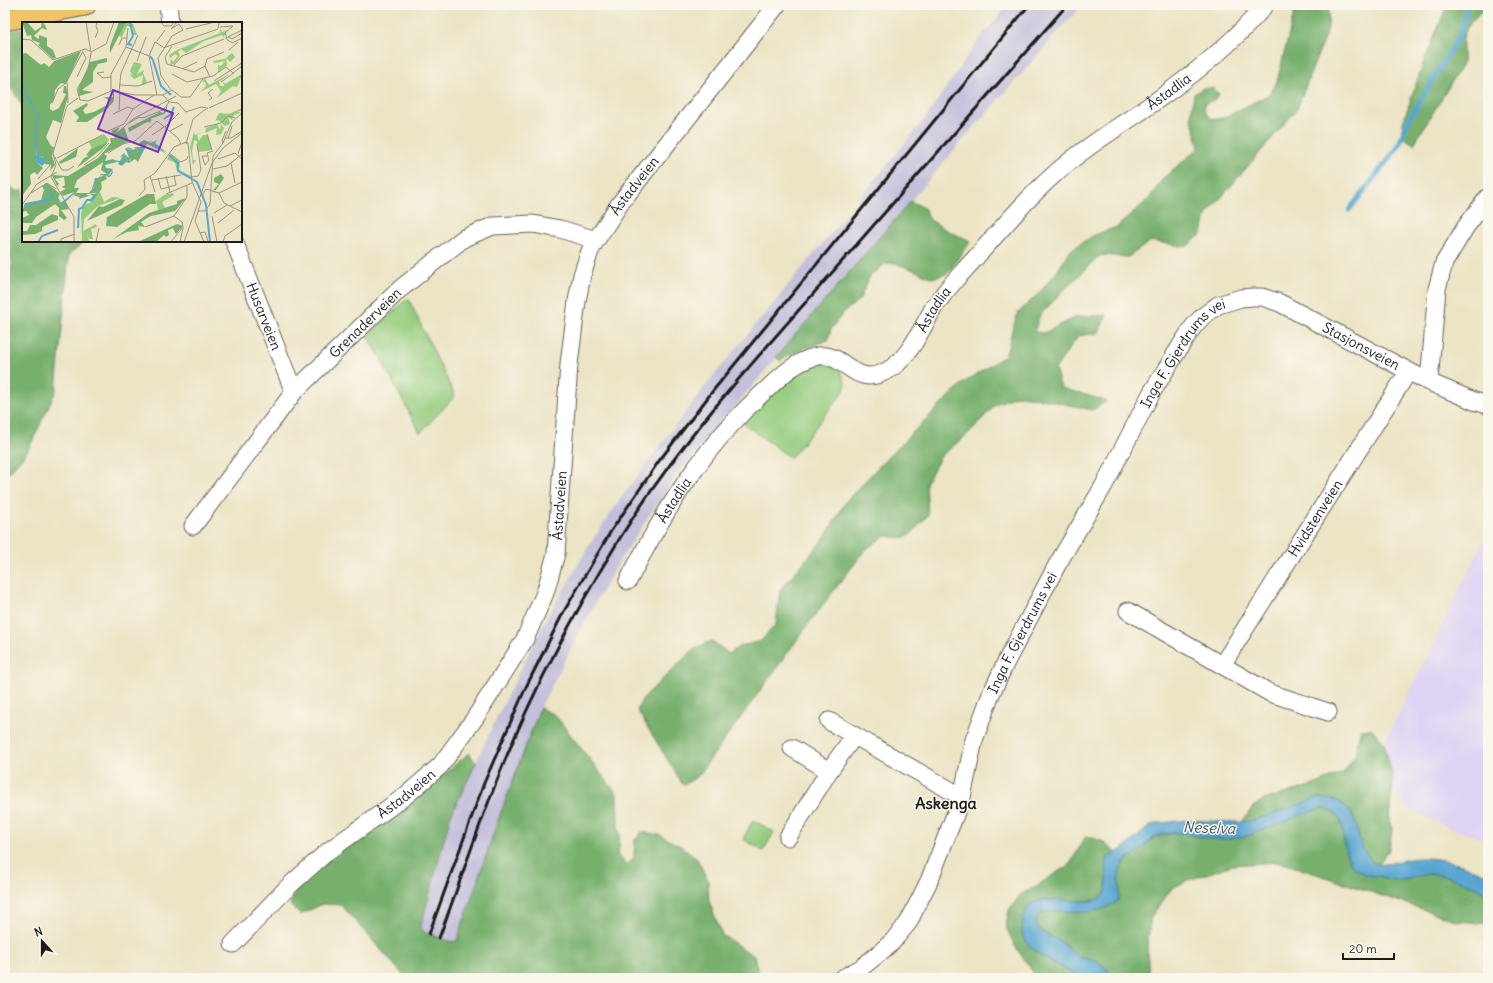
<svg xmlns="http://www.w3.org/2000/svg" width="1493" height="983" font-family="Delius,sans-serif">
	<style>
		.built { fill: #e0d4f4 }
		.industrial { fill: #c4c0db }
		.green { fill: #94cc7e; stroke: #58744d }
		.forest { fill: #77b06d; stroke: #4a6644 }
		.water { fill: #58a6d2; stroke: #3a6177 }
		.lines { fill: none; stroke-linecap: round; stroke-linejoin: round }
		.stream { stroke: #58a6d2; stroke-width: 5 }
		.minor-casing { stroke: #646257; stroke-width: 19 }
		.major-casing { stroke: #646257; stroke-width: 23 }
		.minor { stroke: #fff; stroke-width: 17 }
		.major { stroke: #f0c469; stroke-width: 21 }
		.rail { stroke: #1c1c1c; stroke-width: 3 }
		.labels { text-anchor: middle; stroke-width: 3; stroke-linejoin: round; paint-order: stroke }
		.street-label { font-size: 14px; fill: #1c1c1c; stroke: #fbf7ec }
		.water-label { font-size: 15px; font-style: italic; fill: #375a6e; stroke: #fbf7ec }
		.quarter-label { font-size: 16px; font-weight: bold; fill: #1c1c1c; stroke: #fbf7ec }
		.inset-river { fill: none; stroke: #58a6d2; stroke-width: 2 }
		.inset-road { fill: none; stroke: #989481; stroke-width: 1 }
		.view { fill: #7b2cbf; fill-opacity: 0.15; stroke: #7b2cbf; stroke-width: 2 }
		.inset-edge { fill: none; stroke: #1c1c1c; stroke-width: 2 }
	</style>
	<rect width="100%" height="100%" fill="#fbf7ec"/>
	<filter id="ink" filterUnits="userSpaceOnUse"><feTurbulence type="fractalNoise" baseFrequency=".025" numOctaves="2"/><feDisplacementMap in="SourceGraphic" scale="8" xChannelSelector="R" yChannelSelector="G"/><feConvolveMatrix kernelMatrix="1 2 1 2 8 2 1 2 1" color-interpolation-filters="sRGB"/></filter>
	<filter id="wash" filterUnits="userSpaceOnUse"><feTurbulence type="fractalNoise" baseFrequency=".012" numOctaves="4" result="noise"/><feDisplacementMap in="SourceGraphic" scale="16" xChannelSelector="R" yChannelSelector="G"/><feGaussianBlur stdDeviation="0.9" result="paint"/><feColorMatrix in="noise" values="0 0 0 0 0 0 0 0 0 0 0 0 0 0 0 0 0 1.4 0 .05"/><feComposite in="paint" operator="in"/></filter>
	<g filter="url(#wash)">
		<rect width="100%" height="100%" fill="#ebe4c5"/>
		<g class="built">
			<polygon points="5,256 13,262 5,293"/>
			<polygon points="1488,532 1488,841 1454,830 1409,809 1392,791 1393,780 1384,743"/>
		</g>
		<polygon class="industrial" points="1008,5 1082,5 955,149 677,474 620,560 594,605 540,708 497,823 457,941 451,942 423,932 421,926 450,817 496,719 539,632 590,544 621,498 702,390 924,120 978,41"/>
		<g class="green">
			<polygon points="408,298 455,396 420,433 368,335"/>
			<path d="M819,362c18,5 21,4 27,23l-3,7 -52,66 -48,-35 56,-52z"/>
			<polygon points="753,820 774,832 763,851 743,839"/>
		</g>
		<g class="forest">
			<polygon points="1296,5 1329,5 1328,28 1297,109 1206,215 1202,234 1186,247 1151,241 1128,257 1101,255 1065,289 1040,315 1034,332 1044,333 1076,317 1107,315 1098,333 1078,336 1055,369 1061,388 1107,401 1092,410 1038,398 1015,396 996,404 969,433 941,456 926,483 928,515 911,534 902,538 885,536 866,549 818,611 698,776 683,785 637,710 643,698 695,648 712,641 729,654 740,646 761,641 776,624 780,590 823,540 847,500 891,454 962,384 1006,355 1012,330 1018,313 1040,292 1056,273 1071,250 1094,235 1117,227 1149,199 1163,178 1199,148 1191,116 1194,94 1203,88 1213,88 1219,94 1215,100 1205,103 1204,109 1208,116 1214,119 1223,118 1268,95 1277,82"/>
			<path d="M1447,5h40c-9,10 -21,19 -24,33 -1,7 1,17 0,25l-49,81 -13,-8 2,-14 20,-58z"/>
			<polygon points="23,29 23,107 8,83 5,84 5,32"/>
			<polygon points="5,184 19,192 23,189 23,241 85,241 69,254 56,391 27,452 5,477 5,293 13,262 5,256"/>
			<polygon points="911,201 924,208 930,220 948,231 971,241 948,273 933,278 896,263 885,264 870,276 860,299 844,312 831,329 828,340 795,352 780,361 776,357"/>
			<polygon points="540,708 555,715 617,794 618,827 620,835 618,856 627,864 634,858 635,840 642,832 659,835 682,847 696,857 708,880 709,901 722,935 754,956 758,972 757,978 406,978 341,905 322,904 300,915 290,905 299,883 366,832 411,802 469,753 476,763 450,817 421,926 423,932 451,942 457,941 497,823"/>
			<path d="M1372,729l12,14 9,37 -4,39 3,10 -3,21 -11,14c-18,-6 -19,-29 -23,-44l-37,-22 -63,22 -13,2 11,-15 10,-7 51,-15 30,-13 11,-16 5,-26z"/>
			<path d="M1320,808l8,1 12,9 4,9v17l24,31 14,2 55,-3 29,8 11,5 11,9v28l-30,-3 -178,-59 -47,3 -44,15 -17,8 -21,29 -4,30 2,31h-38c-1,-7 -7,-12 -13,-16 -5,-3 -10,-2 -15,-4 -8,-3 -13,-10 -19,-14 -8,-6 -32,-13 -27,-25 1,-3 3,-5 6,-6 12,-5 31,0 43,-1 6,-1 12,-2 18,-4l14,-30v-5l3,-6 9,-10 9,-5 7,-8 9,-7 22,-4 68,4z"/>
			<polygon points="1086,836 1102,841 1116,853 1107,858 1107,889 1105,895 1096,900 1029,905 1043,958 1083,978 1037,978 1015,946 1006,927 1009,910 1020,895 1041,883 1070,864"/>
		</g>
		<path class="water" d="M1318,798c20,0 35,9 39,30 2,9 3,17 9,25 2,3 4,7 7,9 10,6 26,-2 36,-3 28,-4 54,5 79,17v20c-4,-3 -8,-7 -12,-9 -7,-4 -39,-14 -47,-13 -10,1 -21,7 -32,6 -5,0 -10,-2 -15,-3 -6,-1 -12,-1 -18,-3 -36,-16 -3,-62 -44,-66l-75,29c-11,2 -23,3 -34,2 -18,-3 -39,-11 -57,-1 -7,4 -10,10 -16,15 -2,2 -5,3 -8,4 -17,14 -9,24 -11,42 -7,9 -21,12 -33,13 -10,1 -50,-6 -50,10 0,4 4,8 6,10 4,3 10,4 14,7 9,5 15,13 24,18 5,2 10,2 15,4 7,2 15,10 16,17 -8,0 -19,2 -27,0 -6,-1 -12,-6 -17,-8 -13,-7 -43,-21 -45,-38 0,-3 1,-6 1,-9 0,-5 0,-11 4,-15 14,-19 59,2 76,-12 7,-6 2,-28 4,-38l14,-8 24,-20 7,-5 7,-2 31,-3 36,2h16l13,-2z"/>
		<g class="lines">
			<polyline class="stream" points="1349,210 1398,147 1408,121 1461,33 1467,5"/>
		</g>
	</g>
	<g filter="url(#ink)">
		<g class="lines">
			<g class="minor-casing">
				<g id="minor">
					<polyline points="168,5 170,23"/>
					<path id="s1" d="M234,241l60,151"/>
					<polyline points="1429,382 1437,289 1444,263 1465,228 1488,197"/>
					<path id="s2" d="M193,526l101,-134 106,-103 64,-51 29,-12 40,-2 27,5 36,11"/>
					<path id="s3" d="M628,581c38,-73 76,-136 138,-191 14,-13 29,-28 48,-33 34,-9 38,38 79,10 18,-13 30,-41 41,-60 7,-10 14,-19 22,-28 38,-40 71,-84 114,-118 31,-25 65,-44 97,-68 36,-26 70,-54 98,-88"/>
					<polyline points="1128,611 1270,693 1328,712"/>
					<path id="s4" d="M1222,665l186,-293"/>
					<polyline points="829,721 962,797"/>
					<polyline points="792,748 829,771"/>
					<polyline points="788,837 829,771 854,736"/>
					<path id="s5" d="M233,944l56,-58 38,-34 77,-55 36,-31 35,-48 50,-79 20,-46 11,-39 13,-190 8,-63 5,-26 8,-24 6,-11 25,-38 156,-197"/>
					<path id="s6" d="M843,978l18,-10 16,-13 15,-13 16,-19 21,-42 33,-84 12,-57 17,-46 16,-34 50,-95 46,-78 49,-95 31,-50 10,-15 9,-10 16,-12 23,-7 12,-1h9l18,6 149,79 45,19 14,4"/>
				</g>
			</g>
			<g class="major-casing">
				<polyline id="major" points="5,20 85,5"/>
			</g>
			<use href="#minor" class="minor"/>
			<use href="#major" class="major"/>
			<g class="rail">
				<polyline points="429,934 484,783 526,687 563,613 611,531 659,461 712,392 1029,5"/>
				<path d="M439,938c19,-50 35,-100 55,-150 33,-87 77,-170 126,-250 57,-92 130,-173 202,-254 82,-93 164,-186 245,-279"/>
			</g>
		</g>
	</g>
	<g class="labels">
		<g class="street-label">
			<text dy="5" stroke="none"><textPath href="#s3" startOffset="776">Åstadlia</textPath></text>
			<text dy="5" stroke="none"><textPath href="#s5" startOffset="902">Åstadveien</textPath></text>
			<text dy="5" stroke="none"><textPath href="#s3" startOffset="453">Åstadlia</textPath></text>
			<text dy="5" stroke="none"><textPath href="#s1" startOffset="81">Husarveien</textPath></text>
			<text dy="5" stroke="none"><textPath href="#s2" startOffset="267">Grenaderveien</textPath></text>
			<text dy="5" stroke="none"><textPath href="#s6" startOffset="939">Stasjonsveien</textPath></text>
			<text dy="5" stroke="none"><textPath href="#s6" startOffset="723">Inga F. Gjerdrums vei</textPath></text>
			<text dy="5" stroke="none"><textPath href="#s3" startOffset="93">Åstadlia</textPath></text>
			<text dy="5" stroke="none"><textPath href="#s5" startOffset="566">Åstadveien</textPath></text>
			<text dy="5" stroke="none"><textPath href="#s4" startOffset="174">Hvidstenveien</textPath></text>
			<text dy="5" stroke="none"><textPath href="#s6" startOffset="399">Inga F. Gjerdrums vei</textPath></text>
			<text dy="5" stroke="none"><textPath href="#s5" startOffset="230">Åstadveien</textPath></text>
		</g>
		<g class="water-label">
			<text transform="translate(1209 828) rotate(2)" y="5">Neselva</text>
		</g>
		<g class="quarter-label">
			<text x="946" y="809">Askenga</text>
		</g>
	</g>
	<g transform="translate(22 22)">
		<rect width="220" height="220" fill="#ebe4c5"/>
		<path d="M104,0l7,2 4,11h-4v-7l-6,-2 -5,11 -4,-1zM198,6l2,4 5,-2 -3,7 -2,-2 -18,6 -18,12 -5,-4 -3,3 2,4 -6,8 -4,1 1,-6 2,3 5,-6 -3,-2 -5,4 -1,-3 8,-5 43,-17zM210,31l3,4 -5,5 -4,-4 1,7 -9,7v-7l3,1 4,-5 -11,2 -1,-2 12,-2zM112,40l8,2 -5,10 7,-4 -1,3 4,9 -5,3 1,-10 -9,4 -3,-3 -1,-2 3,2 -3,-5zM209,51l-12,9 1,4h4l-1,-5 2,3 17,-10 -5,13 -4,-1 -16,12 4,-7 -5,-7 -16,8 6,-6 -1,-4h-2l1,-4h3l-2,1 4,6zM220,86v3l-6,1h6l-8,3 -2,5 -4,-3 2,7 -5,2 -7,-6 -3,1 4,-8 10,1zM195,102l3,6 1,-6 3,4 -3,6 -5,1 1,-7 -12,5 1,-5zM172,110l1,3 7,-3 -5,3 2,6 4,-6h5l4,15 -14,2 -1,-11 -3,-1 -2,11 1,9h3l-3,5 -3,-18zM82,112l5,6 -6,7 -10,4 -4,-9zM148,132l10,8 -1,8 12,6v3l-14,-8 -2,-8 -8,-4zM78,170l4,10 8,-5 9,1 -23,8 -14,13 -1,12 13,-7 1,3 -6,2 2,10h-4l-2,-6 2,9h-7l-1,-29 3,-8 8,-3zM151,171l1,2 -12,7 3,6 -7,2 -2,-9 8,-6z" fill="#94cc7e"/>
		<path d="M0,0h5l8,9 6,-4 1,-5 3,3 2,5 -5,-2 -8,8 5,3v-4l8,3v8l6,4 3,8 -3,1 -15,-14 2,-2 -8,-3 -1,-5 -4,1zM97,0h7l-16,31v-7zM59,29l-15,33 -5,-1 -6,7 -1,10 -4,5v4l3,2 6,-3 7,-14 -3,-1 1,-7h2l2,10 -7,27 -8,-3 -7,17 5,9 3,1 -2,9 3,9 -5,6 1,-6 -6,-1 -2,-7 -6,-1 -1,-9 1,15 6,6 -6,7 -2,-3 -5,3 1,9 -9,12v-142l4,-1 15,12 3,-2 5,4 5,-6zM85,36v4l-9,2 -5,8v10l-11,8 11,2 -14,4 -1,-7 12,-27zM92,70v9l-7,8 -20,13h-11l3,-5 -6,-6 14,-8 1,2 -5,5 2,4 9,-2 13,-7 3,-4 -6,-4h9l-1,-4 -11,3zM146,82l-2,8 -2,2 -14,5 3,1 -3,1 1,2 -4,-1 -18,10 -1,-4 32,-16 3,1zM98,105l-4,7 8,-7 5,14 -25,13 3,2 -2,5 8,-2 4,3 -12,3 1,3 7,1 -5,7 -3,-1 2,4 -6,3 1,6 -5,8 -5,6 -3,-1 4,-5 -3,-2h6l1,-1 -11,1 3,2 -10,3 1,-3 -8,-2 -6,5 8,-7 -11,4 -3,-4 6,-3 -4,-2 3,-2 -1,-8 -9,2 4,5 -2,2 -5,-11 16,1 30,-18 13,-15 -1,-5h5l-4,-7zM81,140l-2,8 6,4h-7l5,1 -10,4 -1,9 3,4 -4,-4 2,-10 -3,11 -3,4h-13l3,-5h-5l3,-8zM122,118l7,3 6,-3 -3,5 13,9 -20,-10 -9,18 -3,-3 -6,4 -3,-1 -4,4 -4,-2 3,-5 2,2 -2,-2 3,-5 4,8h2l1,-2v-2l-2,3 -5,-7 5,4 -3,-9 8,1 1,-2 3,5 -2,-5 -3,-1h8l-2,-4zM86,120l-5,6 -26,20 7,-10 5,-2 -3,-1 5,-6zM56,126l-2,9 -16,7 -1,-2zM199,152l3,4 -8,12h-3l6,-6 -5,-2v-4zM25,161l13,11 -2,4 2,5 5,-3 4,9 -8,1 6,8 -3,2 -5,-4v-8l-4,-4 -19,13 -4,6h-9l-1,-5 7,-3 -3,-4 -4,1 3,-9 16,-3 3,-10 -2,-4zM125,172h7l2,10h-6l-33,23 -11,-1 1,-9zM164,176l-11,13 -24,5 -10,6 4,5 -7,-1 1,4 -12,2 -14,7 36,-26 28,-9v-3zM98,177l5,1 -3,5 -35,16 12,-15 4,1zM30,192l6,2v4l-16,7v4l-7,3 -13,1v-4h5l3,-6h6zM155,202l6,2 -7,8 -3,-6 -5,2 1,5 -3,2 -2,-2 -8,7h-18z" fill="#77b06d" fill-rule="evenodd"/>
		<path d="M0,60l1,2 1,5 8,14 2,7 5,5v4l-3,6 1,13v3l-2,4 2,-1 -1,11 8,3 1,5 -3,3 -5,-4 -2,-7v-30l3,-10 -5,-5 -10,-22zM125,119l7,1 13,11 -12,-7 -1,-3 -7,-2 -3,2h-3l2,4 -2,7 -3,2 -3,-8 -1,3 -7,-3 5,8 -2,6h-2l-4,-8 -1,2 -3,1 5,4 -3,4h-3l1,-3h-3l-4,-2 -4,2 -5,1 2,7 4,-2 3,4 -2,4 -2,1 -8,-2 -2,4h-3l-2,8 3,5 -1,2 -17,3 -6,-2 -10,9h-2l-1,-1 -5,-9 -2,3 -3,-3 -6,-11 9,13 2,-2h1l5,9 11,-9 8,2 16,-2 -3,-7 2,-9h4l2,-4 8,2 3,-4 -3,-4 -4,4 -1,-10 9,-2 7,1 2,3 2,-2 -4,-5 4,-4 6,8 1,-5 -6,-7 3,-2 6,3 2,-2 2,7 4,-9 -2,-4z" fill="#58a6d2"/>
		<path class="inset-river" d="M108,0l3,14 -5,8 4,1M128,34l3,4 8,26 10,9M142,97l7,-5 3,-7M147,133l9,8v8l19,11 9,23 4,37M3,183l23,-5 5,-4M56,206l1,-19 3,-1 5,-8h5l3,-5M16,220l4,-6 16,-6"/>
		<path class="inset-road" d="M64,0l5,31 -3,18 -11,18 3,11 8,1 23,-10 25,4h27l6,7 9,1 8,9 15,-5 7,1M139,0l3,4h7l3,-4M198,5l13,-1 -8,7 2,5M164,7l29,-7M206,15l4,2 10,-6M73,16l3,-7 -2,-5 1,-4M203,16l7,5 10,-5M204,16l16,-8M0,17l9,1 22,20 32,-11 5,2M135,19l8,-11M97,23l3,-7h5M150,24l-7,11 2,7 27,8 11,-6 5,11M104,25l23,9M141,26l55,-19 1,-7M207,28l9,-8M69,30l15,-8 8,-22M115,39l9,-24M152,43l8,-9 42,-17M183,44l2,-7 17,-7M160,47l15,-7M82,50l-7,1 6,5 8,-1M150,52l15,8 26,-6 13,-9 7,6 9,-7M55,55l9,-19 -3,-6M192,59l28,-18M199,60l13,-9M97,63l19,1 14,-5M149,68l-10,-14 -3,-18 14,-22 11,-6 -4,-6 -8,5 6,-7M89,69v-17l15,-27 2,-19M97,70l2,-19 17,-38M135,73l-8,-39 6,-14 8,5M141,73l9,-5 9,7h9l13,-18M187,78l3,-2 -4,-5 5,-4M30,81l6,-14 8,-6M46,81l-1,-22 16,-30M187,86l33,-15M97,88l1,-18M91,92l15,-7 5,2M107,101l10,-6 4,1 20,-8 6,-8M143,105l14,-14M182,105l17,-4 7,-7 7,2M86,109l16,-7 9,-15 21,-14M148,109l13,-7M94,112l17,-15 43,-23M185,112l5,16M130,113l12,-8M203,116h6l11,-7M206,117l4,-13M166,120l-2,2 7,-25 13,-10M166,121l4,39 9,20 -6,19 9,21M201,121l-1,-2 4,-10M86,131l15,-9 12,-3 22,-20 21,17 3,6M147,131l12,9 6,-3 1,-3M31,132l9,16h6l6,-4M216,132l4,-12M185,134h-5l3,9 4,-5 -2,-7 6,-2M35,136l45,-23M196,137l17,-6 7,6M209,141l4,20M62,143l12,-8 13,-14M191,147l14,-3 15,-12M128,154l5,16M144,154l4,16M170,155l6,-1 3,-6 -4,-26M136,156l3,11 4,-1 11,-3 -2,-10M16,157l12,-14M130,158l29,-5M9,171l16,-10 9,6M197,171l23,-11M144,172l26,-11M117,174l6,-7 -1,-9 11,-7 19,-26 12,-5M180,174l4,-7 13,4 5,10 18,9M0,183l15,-21 20,-12M208,184l12,-6M176,189h7l5,-7 3,-48 10,-13 9,-21 10,-9M192,191l13,-8M152,194l13,-19v-11M190,194l5,26M196,201l16,-13M123,205l29,-11M178,211l5,-1 3,9M39,220v-3l14,-5M52,220v-25l-23,-40 5,-12 -3,-12 14,-47 11,-8M74,220l3,-14M149,220l12,-15 -1,-5 -8,-6M158,220l3,-14M162,220l28,-79 11,-15 19,-15M201,220l2,-6 17,-12"/>
		<path class="view" d="M91,68l60,23 -15,39 -60,-23z"/>
		<rect width="220" height="220" class="inset-edge"/>
	</g>
	<rect width="1493" height="983" fill="none" stroke="#fbf7ec" stroke-width="20"/>
	<g transform="translate(42 941) rotate(339)" stroke="#fbf7ec" stroke-width="3" paint-order="stroke">
	<path d="M0-3L7 15L0 10L-7 15Z" fill="#1c1c1c"/>
	<text y="-6" font-size="11" font-weight="bold" text-anchor="middle" fill="#1c1c1c">N</text>
	</g>
	<path d="M1343 953v6h51v-6" fill="none" stroke="#1c1c1c" stroke-width="2"/>
	<text x="1349" y="953" font-size="12" fill="#1c1c1c" stroke="#fbf7ec" stroke-width="3" paint-order="stroke">20 m</text>
</svg>
